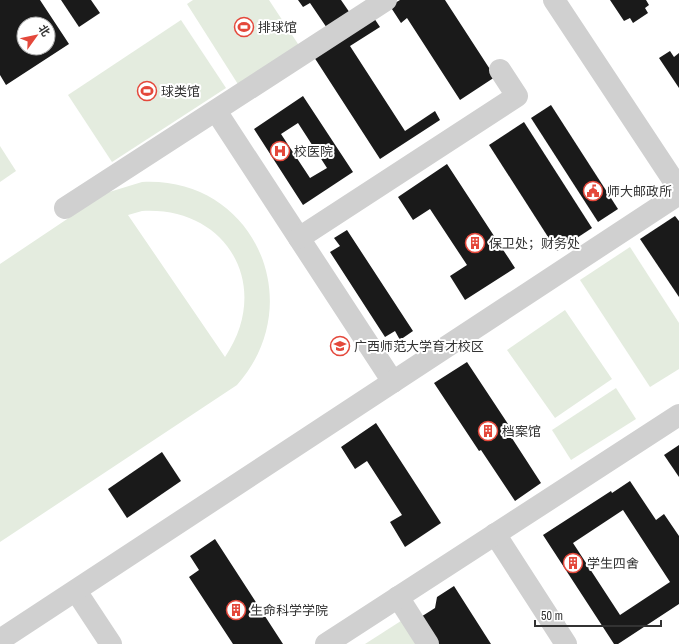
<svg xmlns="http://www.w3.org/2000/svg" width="679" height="644" font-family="'Archivo Narrow','Noto Sans SC',sans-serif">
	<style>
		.green { fill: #e4ecdf; fill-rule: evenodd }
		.building { fill: #1a1a1a; fill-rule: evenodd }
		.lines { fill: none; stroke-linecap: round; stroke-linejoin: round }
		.minor { stroke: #d0d0d0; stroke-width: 22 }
		.labels { text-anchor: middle; stroke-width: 4; stroke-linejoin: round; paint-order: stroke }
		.poi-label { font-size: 13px; fill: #333; stroke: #fff; text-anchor: start }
	</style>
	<rect width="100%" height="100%" fill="#fff"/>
	<g class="green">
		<polygon points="193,0 269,0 302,50 241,89 187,4"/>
		<polygon points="181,20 226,88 112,162 68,95"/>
		<polygon points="0,146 16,171 0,182"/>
		<path d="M142,182c112,-6 168,121 95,203l-237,157v-278l106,-71zM142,211c85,-5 131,75 83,146l-97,-142z"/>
		<polygon points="630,247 679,323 679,369 650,387 580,280"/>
		<polygon points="565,310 612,379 555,418 507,350"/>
		<polygon points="616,388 636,419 571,460 552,430"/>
		<polygon points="404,619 419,644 365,644"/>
	</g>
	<g class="building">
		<path d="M0,0h40l29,44 -63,41 -6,-10zM24,24h24v24h-24z"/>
		<polygon points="61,0 91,0 100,13 79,27"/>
		<polygon points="298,0 341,0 352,16 329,31 310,3 303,7"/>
		<polygon points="400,0 445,0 495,77 460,100 407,18 401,23 390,6"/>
		<polygon points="610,0 646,0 649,5 645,8 648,13 633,23 630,18 624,21"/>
		<polygon points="374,18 380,27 350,46 405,131 435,111 440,120 380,159 314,57"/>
		<polygon points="670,51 674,57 679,53 679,88 659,58"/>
		<path d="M303,96l50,76 -50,33 -49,-76zM298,123l29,45 -17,10 -29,-44z"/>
		<polygon points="551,105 618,209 598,222 531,118"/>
		<polygon points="524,122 592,228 557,251 489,145"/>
		<polygon points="447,164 515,268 465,300 450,276 467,265 430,209 413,220 398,197"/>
		<polygon points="675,216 679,221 679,297 640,239"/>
		<polygon points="347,230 413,331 400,340 395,331 385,337 330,252 340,246 334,238"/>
		<polygon points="467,362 512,430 508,432 541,483 515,501 481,450 479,451 434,383"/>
		<polygon points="376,423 441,523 405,547 390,522 402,515 367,461 355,469 341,447"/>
		<polygon points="679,445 679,477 664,455"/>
		<polygon points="162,452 181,481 127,518 108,489"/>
		<path d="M630,481l26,39 8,-6 15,22v68l-61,40h-4l-71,-109 68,-44 1,2zM623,510l47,72 -50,33 -47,-72z"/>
		<polygon points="215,539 283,644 233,644 189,577 199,570 190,556"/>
		<polygon points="454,586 491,644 432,644 416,620 435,608 437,597"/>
	</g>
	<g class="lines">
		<g class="minor">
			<polyline points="554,0 679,189"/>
			<polyline points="216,111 393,382"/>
			<polyline points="65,208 386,0"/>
			<polyline points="299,238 517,96 500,70"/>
			<polyline points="495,534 566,644"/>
			<polyline points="76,591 111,644"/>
			<polyline points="398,597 428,644"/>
			<polyline points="0,640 679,194"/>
			<polyline points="326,644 679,415"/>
		</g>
	</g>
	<defs>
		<g id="stadium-ring" transform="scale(1)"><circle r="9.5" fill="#fff" stroke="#e4483b" stroke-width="1.5"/><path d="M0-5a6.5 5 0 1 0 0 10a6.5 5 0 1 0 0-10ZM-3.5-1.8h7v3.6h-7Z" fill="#e4483b"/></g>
		<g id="hospital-ring" transform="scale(1)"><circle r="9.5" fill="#fff" stroke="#e4483b" stroke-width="1.5"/><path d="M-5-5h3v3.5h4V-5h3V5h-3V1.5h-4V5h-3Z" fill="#e4483b"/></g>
		<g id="civic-ring" transform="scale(1)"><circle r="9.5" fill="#fff" stroke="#e4483b" stroke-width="1.5"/><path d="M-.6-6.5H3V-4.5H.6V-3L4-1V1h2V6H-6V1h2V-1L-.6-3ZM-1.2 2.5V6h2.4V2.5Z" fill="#e4483b"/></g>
		<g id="building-ring" transform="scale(1)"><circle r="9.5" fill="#fff" stroke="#e4483b" stroke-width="1.5"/><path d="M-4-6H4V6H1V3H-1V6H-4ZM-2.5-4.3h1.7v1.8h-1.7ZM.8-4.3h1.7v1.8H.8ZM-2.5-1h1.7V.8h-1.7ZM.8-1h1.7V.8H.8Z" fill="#e4483b"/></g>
		<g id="university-ring" transform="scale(1)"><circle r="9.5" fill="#fff" stroke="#e4483b" stroke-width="1.5"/><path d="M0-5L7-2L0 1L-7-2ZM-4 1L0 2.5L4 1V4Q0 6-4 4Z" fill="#e4483b"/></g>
	</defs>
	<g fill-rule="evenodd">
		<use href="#stadium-ring" x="244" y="27"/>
		<use href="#stadium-ring" x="147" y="91"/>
		<use href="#hospital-ring" x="280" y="151"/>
		<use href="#civic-ring" x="593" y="191"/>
		<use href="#building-ring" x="475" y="243"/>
		<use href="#university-ring" x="340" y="346"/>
		<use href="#building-ring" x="488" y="431"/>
		<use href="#building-ring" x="573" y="563"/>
		<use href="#building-ring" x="236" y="610"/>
	</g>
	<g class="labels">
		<g class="poi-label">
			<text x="258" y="32">排球馆</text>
			<text x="161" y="96">球类馆</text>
			<text x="294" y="156">校医院</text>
			<text x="607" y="196">师大邮政所</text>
			<text x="489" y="248">保卫处；财务处</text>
			<text x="354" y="351">广西师范大学育才校区</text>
			<text x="502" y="436">档案馆</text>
			<text x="587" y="568">学生四舍</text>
			<text x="250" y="615">生命科学学院</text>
		</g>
	</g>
	<g transform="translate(36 36) rotate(57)"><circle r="19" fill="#ffffff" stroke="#adadad"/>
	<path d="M0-3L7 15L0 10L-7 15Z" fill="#e4483b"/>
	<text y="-6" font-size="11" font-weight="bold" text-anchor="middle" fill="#333333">北</text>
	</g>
	<path d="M535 620v6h126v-6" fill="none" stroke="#333333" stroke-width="2"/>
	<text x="541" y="620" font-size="12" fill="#333333" stroke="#ffffff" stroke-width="3" paint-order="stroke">50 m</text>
</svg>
